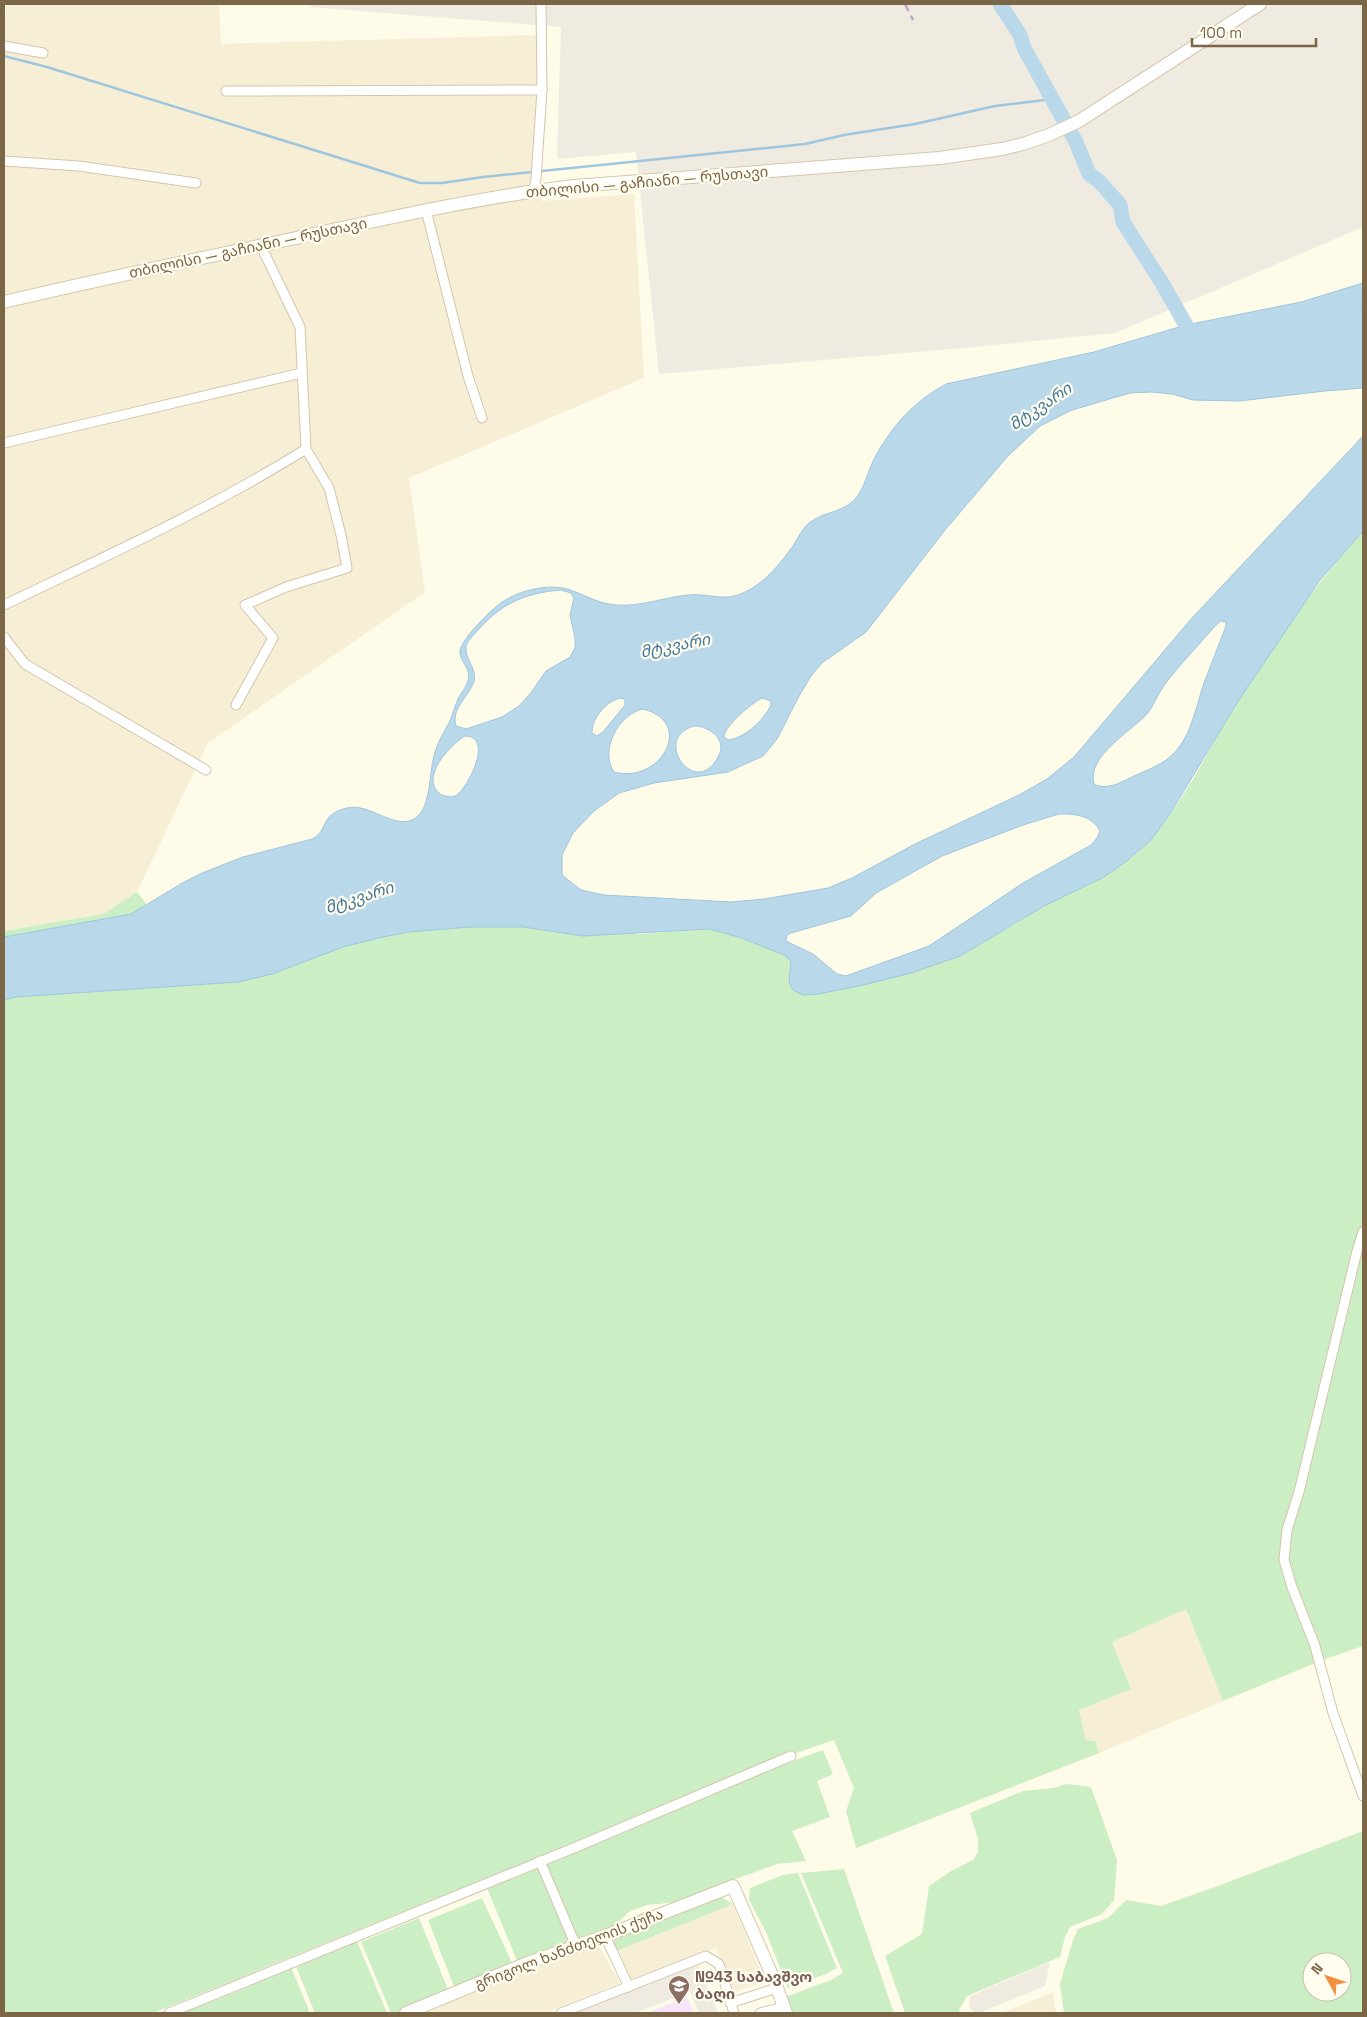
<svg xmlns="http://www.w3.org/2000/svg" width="1367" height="2017" font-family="'Space Grotesk','Noto Sans Georgian',sans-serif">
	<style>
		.residential { fill: #f7efd5 }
		.industrial { fill: #efebe1 }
		.education { fill: #f8e4fb }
		.green { fill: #cceec4; fill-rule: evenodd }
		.water { fill: #b9d9eb; stroke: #9ec6de; fill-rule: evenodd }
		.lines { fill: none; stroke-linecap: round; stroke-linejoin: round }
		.stream { stroke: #9ec6de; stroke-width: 2.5 }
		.river { stroke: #b9d9eb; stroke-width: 15 }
		.street-casing { stroke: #d3c5ab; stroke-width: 11 }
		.secondary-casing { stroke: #d6c7a9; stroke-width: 14 }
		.street { stroke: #fff; stroke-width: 9 }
		.secondary { stroke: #fff; stroke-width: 12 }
		.rail { stroke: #c1a3cb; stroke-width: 2.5; stroke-dasharray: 8 5; stroke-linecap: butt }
		.labels { text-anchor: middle; stroke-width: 4.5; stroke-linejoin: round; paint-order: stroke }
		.street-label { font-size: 15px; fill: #7c6648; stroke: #fffcf0 }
		.education-label { font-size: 15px; font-weight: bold; fill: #785e54; stroke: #fffcf0; text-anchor: start }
		.water-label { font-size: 16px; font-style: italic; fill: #427799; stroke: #fffcf0 }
	</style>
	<rect width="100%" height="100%" fill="#fefbe8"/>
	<g class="residential">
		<polygon points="7,4 219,4 221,44 537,35 541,201 634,194 644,378 409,478 425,592 208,743 137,892 103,914 4,931 4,28"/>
		<polygon points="1186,1609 1223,1701 1099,1753 1095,1741 1086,1740 1079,1710 1131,1689 1112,1642"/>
		<polygon points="733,1904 765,1981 732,1993 716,1948 630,1980 617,1951"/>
		<polygon points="589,1944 599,1946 620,1983 545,2013 420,2013"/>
		<polygon points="1053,1992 1056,2013 1002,2013"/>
	</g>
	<g class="industrial">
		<polygon points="310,4 1363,4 1363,227 1115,333 964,348 659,374 636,152 557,159 561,27 310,7"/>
		<polygon points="1050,1962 1045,1986 979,2013 976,2013 969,2008 970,1996"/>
		<polygon points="698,1964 718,2013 699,2013 690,1991 635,2013 576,2013"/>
	</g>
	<polygon class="education" points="687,1997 694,2013 647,2013"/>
	<g class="green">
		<path d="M1363,531v1115l-38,13 -102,42 -37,-92 -74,33 19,47 -52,21 7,30 9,1 4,12 -243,95 -10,-37 8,-23 -20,-48 -46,16 -635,257h-149v-1013l12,-3 222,-15 105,-35 35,-9 30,-6 62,-5h53l31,5 87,2 68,-5 33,9 44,18 5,6v9l12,24c53,-3 101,-26 149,-45 18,-7 37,-13 54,-21 14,-6 25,-17 39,-24 37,-19 78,-33 106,-66 35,-40 58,-91 86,-136 37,-60 79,-120 126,-172z"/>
		<polygon points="137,892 148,906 131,914 4,937 4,931 103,914"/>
		<polygon points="823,1750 833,1774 817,1781 830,1817 792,1831 806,1861 777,1864 702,1891 688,1901 647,1905 630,1911 609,1931 580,1941 565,1910 539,1865 781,1765"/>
		<polygon points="1066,1784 1091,1787 1117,1860 1114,1900 1102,1914 1070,1927 1065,1937 1060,1957 967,1996 959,2010 960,2013 905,2013 885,1956 922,1934 929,1886 951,1871 973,1860 978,1852 978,1839 970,1813 1023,1791 1054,1788"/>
		<path d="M1363,1831v182h-299l-4,-29 13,-44 5,-11 30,-11 18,-18 35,6 57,-20zM1312,1962h30v30h-30z"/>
		<polygon points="537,1864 554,1908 572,1940 518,1963 487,1888"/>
		<polygon points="844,1869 894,2013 790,2013 785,1997 831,1980 843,1973 801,1873"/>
		<polygon points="798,1873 837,1968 826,1974 788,1988 766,1932 749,1900 750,1888 783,1875"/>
		<polygon points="716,1894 733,1904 617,1951 611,1939 626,1921 644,1912 685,1907"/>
		<polygon points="482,1898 513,1965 455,1989 428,1920"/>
		<polygon points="419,1918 449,1992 396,2013 391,2013 361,1942"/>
		<polygon points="356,1939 387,2013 315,2013 295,1964"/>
		<polygon points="291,1967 310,2013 182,2013 236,1992"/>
	</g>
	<path class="water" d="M1363,283l-1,29 1,3v73l-38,3 -86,10 -46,-1 -21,-6 -21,-2 -21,1 -58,17 -32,16 -32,30 -63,74 -79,102 -44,31 -11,13 -13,22 -21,41 -14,17 -35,16 -74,11 -35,10 -25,18 -21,22 -11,22v20l19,15 23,5 127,7 33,-3 64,-11 24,-10 63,-34 104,-49 28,-16 27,-22 118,-139 171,-182v95l-43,49 -56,83 -27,40 -67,111 -19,26 -23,20 -24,17 -60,29 -84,50 -49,17 -52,13 -41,8 -15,1 -10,-5 -4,-8 2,-20 -5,-6 -44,-18 -33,-9 -126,7 -60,-9h-53l-62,5 -30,6 -35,9 -71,27 -34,8 -222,15 -12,3v-63l127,-23 53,-32 18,-9 41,-16 69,-18c18,-9 6,-24 35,-31 24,-6 49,25 70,9 14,-12 12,-43 17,-61 3,-13 9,-22 15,-33 4,-9 6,-18 10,-26 3,-5 7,-10 9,-16 4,-14 -9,-19 -8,-30 1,-12 32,-42 42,-49 18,-12 50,-20 71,-11 14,5 27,13 43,14 26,2 48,-8 73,-10 20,-2 35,7 54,-2 21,-9 37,-29 50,-47 5,-8 9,-17 16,-23 15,-12 35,-10 48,-26 8,-11 11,-26 17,-38 18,-33 39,-57 72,-75l148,-32 92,-27 115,-23zM561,590l10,3 3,5 -4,17 5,23v10l-5,9 -24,14 -16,23 -11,12 -17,11 -36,12 -10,-3c-5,-17 11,-28 17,-42 6,-13 -8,-24 -7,-37 1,-6 7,-11 11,-16 24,-27 47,-38 84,-41zM1221,621l5,1v4c-7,19 -15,38 -22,57 -8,23 -12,50 -28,68 -12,14 -30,19 -46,27 -12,6 -24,12 -36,6 -8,-27 37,-53 53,-70 7,-9 11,-20 18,-30 15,-20 34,-39 50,-58zM620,698l5,1v6l-22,27 -6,4 -5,-3c0,-16 14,-31 28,-35zM762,698l9,3v4c-7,15 -26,33 -43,35l-4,-3c0,-11 28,-34 38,-39zM643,709c54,14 16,76 -29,63 -15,-22 5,-58 29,-63zM694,726c15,0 33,13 25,29 -22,47 -69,-17 -25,-29zM465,736c31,0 0,57 -10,60 -5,2 -11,0 -15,-2 -21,-16 10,-49 25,-58zM1059,814c17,0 32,1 41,17l-3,7 -6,7 -68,38 -94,63 -83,30 -9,-2 -24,-20 -27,-13 1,-6 4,-2 60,-17 25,-23 66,-37 81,-31z"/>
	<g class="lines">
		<polyline class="stream" points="4,56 47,67 420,183 442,183 483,177 805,144 844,135 915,124 995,106 1053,99"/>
		<polyline class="river" points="1000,4 1020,35 1024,48 1076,142 1089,174 1099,181 1120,205 1123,222 1162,283 1186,325 1192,343"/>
		<g class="street-casing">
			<g id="street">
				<polyline points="4,46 43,53"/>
				<polyline points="226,91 542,90"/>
				<polyline points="4,161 79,166 196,183"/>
				<polyline points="533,191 536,179 542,90 541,4"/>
				<polyline points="426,210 468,376 482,418"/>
				<polyline points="4,443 301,373"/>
				<path d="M4,605c102,-49 206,-96 302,-156"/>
				<polyline points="4,637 25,664 206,770"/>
				<polyline points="236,705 273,638 245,605 286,587 347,568 341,535 329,488 306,449 300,327 261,246"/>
				<polyline points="1363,1232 1357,1251 1299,1492 1287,1530 1284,1560 1292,1587 1315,1646 1333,1713 1363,1796"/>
				<polyline points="540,1861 576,1946"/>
				<polyline points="605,1936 629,1987"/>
				<polyline points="730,2003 777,1988"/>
				<polyline points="169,2013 581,1845 791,1756"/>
				<polyline points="561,2013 706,1956 719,1964 734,2013"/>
				<polyline points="760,2013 784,2007"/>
			</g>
		</g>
		<g class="secondary-casing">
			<g id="secondary">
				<path d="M4,302c97,-23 194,-43 292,-64 92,-20 185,-41 278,-52l366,-28 62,-9 21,-5 26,-9 30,-14 181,-117"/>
				<polyline points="406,2013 525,1964 605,1936 733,1886 775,1982 786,2013"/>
			</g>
		</g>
		<use href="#street" class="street"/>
		<use href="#secondary" class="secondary"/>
		<polyline class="rail" points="905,4 913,20"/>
	</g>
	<defs>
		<g id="school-pin" transform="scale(1.125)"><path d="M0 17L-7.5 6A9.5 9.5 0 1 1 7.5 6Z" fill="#8d6e63" stroke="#fffcf0"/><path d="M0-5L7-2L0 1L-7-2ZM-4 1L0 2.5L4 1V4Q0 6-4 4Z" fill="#fff"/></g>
	</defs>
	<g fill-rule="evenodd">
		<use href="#school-pin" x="679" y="1986"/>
	</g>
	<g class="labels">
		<g class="street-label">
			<text transform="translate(647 182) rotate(-5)" y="5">თბილისი — გაჩიანი — რუსთავი</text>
			<text transform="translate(248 248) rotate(-12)" y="5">თბილისი — გაჩიანი — რუსთავი</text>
			<text transform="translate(569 1949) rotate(-21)" y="5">გრიგოლ ხანძთელის ქუჩა</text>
		</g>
		<g class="education-label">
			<text x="695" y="1982">№43 საბავშვო<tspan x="695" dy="17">ბაღი</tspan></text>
		</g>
		<g class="water-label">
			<text transform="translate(1040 406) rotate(-34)" y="6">მტკვარი</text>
			<text transform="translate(675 645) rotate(-11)" y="6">მტკვარი</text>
			<text transform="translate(359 897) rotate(-18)" y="6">მტკვარი</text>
		</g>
	</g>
	<rect width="1367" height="2017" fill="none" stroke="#7c6648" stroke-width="10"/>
	<g transform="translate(1327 1977) rotate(310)"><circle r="24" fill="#fffcf0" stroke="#cbc0ad"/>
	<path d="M0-4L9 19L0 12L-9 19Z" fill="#f49141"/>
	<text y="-8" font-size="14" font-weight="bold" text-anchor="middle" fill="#7c6648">N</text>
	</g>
	<path d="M1192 38v8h124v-8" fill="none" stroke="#7c6648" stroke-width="2.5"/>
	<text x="1200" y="38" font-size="15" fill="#7c6648" stroke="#fffcf0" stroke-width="4" paint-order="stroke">100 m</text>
</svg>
